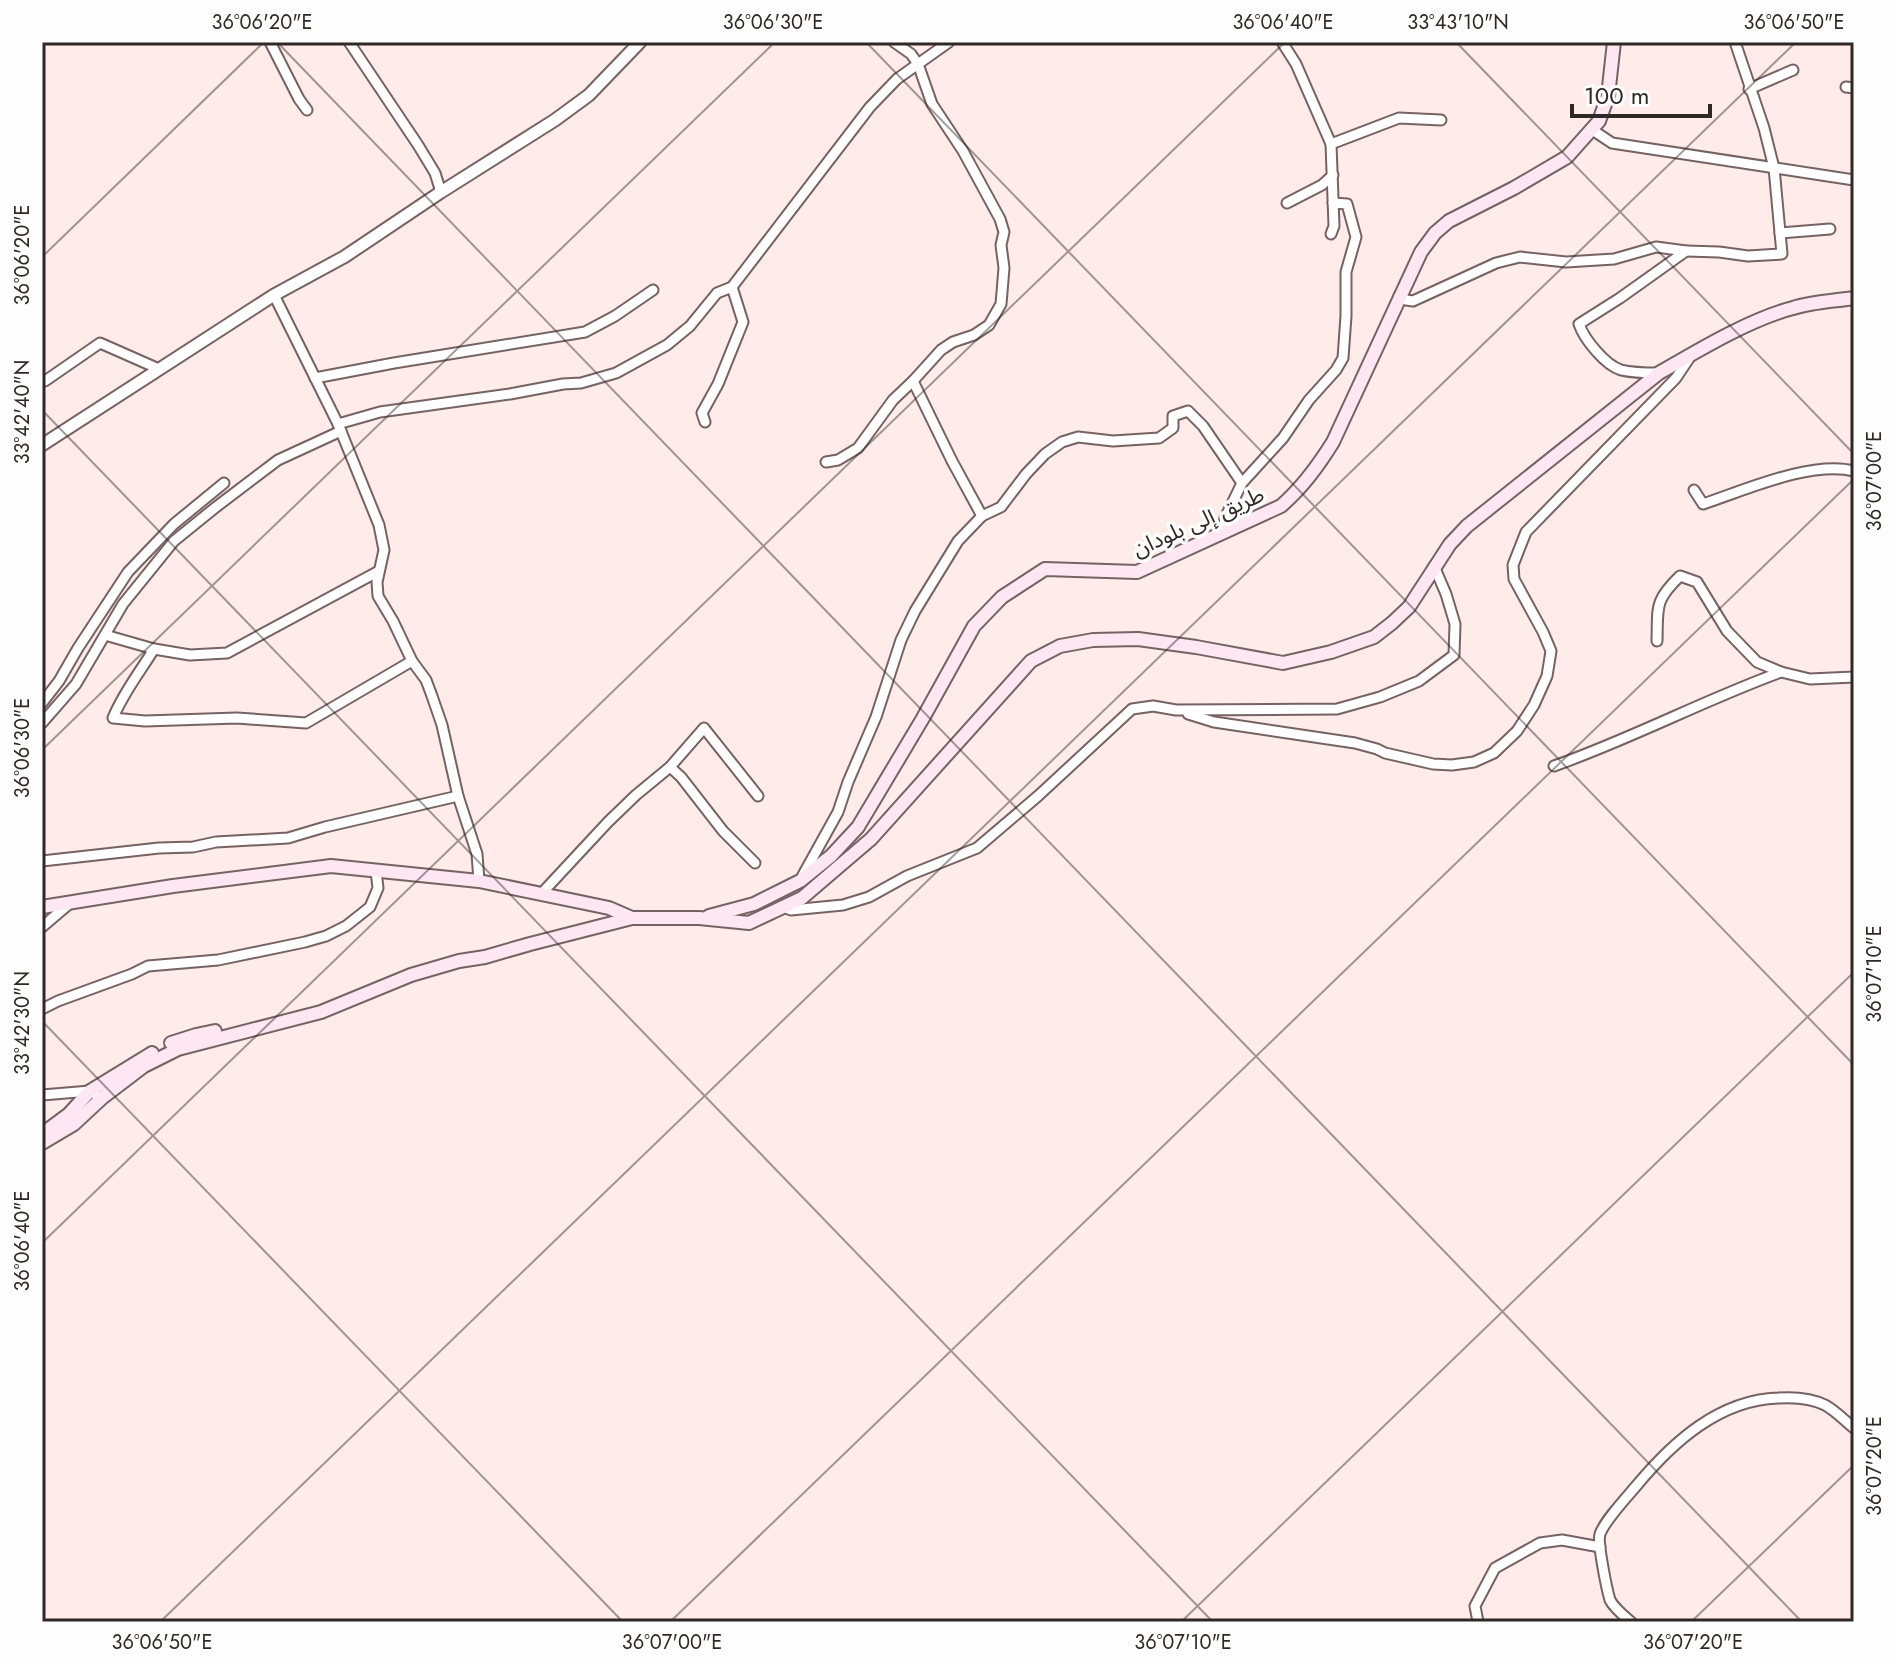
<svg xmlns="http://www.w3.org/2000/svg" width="1896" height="1664" font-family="Jost,'Noto Sans Arabic',sans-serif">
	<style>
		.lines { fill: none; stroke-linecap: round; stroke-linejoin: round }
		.minor-casing { stroke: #766262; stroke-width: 13 }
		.tertiary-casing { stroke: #766262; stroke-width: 15 }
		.secondary-casing { stroke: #766262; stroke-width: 16 }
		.minor { stroke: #fff; stroke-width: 9 }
		.tertiary { stroke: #fff; stroke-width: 11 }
		.secondary { stroke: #fee7f2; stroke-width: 12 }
		.ticks { fill: none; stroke: #302827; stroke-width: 2; stroke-opacity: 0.45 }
		.labels { text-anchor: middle; stroke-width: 7; stroke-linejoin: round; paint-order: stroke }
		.street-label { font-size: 22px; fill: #302827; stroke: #fdfdfd }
		.neatline { fill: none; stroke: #302827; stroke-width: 3 }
		.ticks-label { font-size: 20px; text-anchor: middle; fill: #302827 }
	</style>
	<rect width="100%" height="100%" fill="#feebea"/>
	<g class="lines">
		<g class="minor-casing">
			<g id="minor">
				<polyline points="270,42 299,99 307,110"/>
				<polyline points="349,42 418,145 435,173 441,192"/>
				<polyline points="949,42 918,64 932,104 963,151 1000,219 1004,232 1001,245 1004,268 1001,304 989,325 974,335 953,342 941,350 913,381 952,461 982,516"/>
				<polyline points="1282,42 1296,64 1331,144 1399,118 1441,120"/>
				<polyline points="1846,87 1854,88"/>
				<polyline points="1749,89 1793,70"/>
				<polyline points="1591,129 1612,143 1854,180"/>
				<polyline points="1331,144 1334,226 1331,234"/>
				<polyline points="1287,203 1322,185 1333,175"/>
				<polyline points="1780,233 1830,229"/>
				<polyline points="1686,251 1719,252 1748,256 1782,254 1774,168 1764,128 1735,42"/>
				<polyline points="274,295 338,424 379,525 384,550 377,582 378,596 393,621 412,661 426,680 432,696 442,725 458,796 477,854 479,881"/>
				<path d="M1399,296l7,4 7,1 83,-38 24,-6 46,5 48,-3 42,-12 30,4 -66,47 -41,26c5,15 26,41 42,46 12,3 26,3 38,3"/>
				<polyline points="315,378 394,363 585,332 615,316 653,290"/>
				<polyline points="45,381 100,343 159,369"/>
				<polyline points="705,422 702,413 718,384 743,322 732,287 870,107 897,79 918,64 911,54 894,42"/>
				<polyline points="338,424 380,412 510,394 563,384 581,383 616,373 667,345 690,326 717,293 732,287"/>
				<polyline points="826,462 838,460 858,448 893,400 913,381"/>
				<path d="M1694,490l9,14c42,-14 109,-44 151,-33"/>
				<polyline points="1223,532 1225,518 1242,483 1283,438 1309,400 1336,370 1343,358 1346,316 1346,272 1356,237 1347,204 1333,203"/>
				<path d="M379,571l-152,82 -37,2 -36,-6c-14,23 -31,44 -41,69l32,3 92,-3 69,5 106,-62"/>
				<polyline points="105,635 154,649"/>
				<path d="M1657,641c1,-34 -3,-40 23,-65l17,6 30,49 30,31 24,10 29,7 44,-2"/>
				<polyline points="42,703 59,681 78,648 128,572 174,524 224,483"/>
				<polyline points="1188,714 1214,722 1355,743 1377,749 1385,753 1433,764 1452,765 1474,762 1494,753 1517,731 1534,705 1547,676 1551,651 1543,632 1514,579 1513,565 1526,532 1676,378 1690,357"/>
				<polyline points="42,723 76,684 123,604 174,541 216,507 278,460 341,431"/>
				<path d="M1554,766c77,-27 150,-66 227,-94"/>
				<polyline points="670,767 681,777 723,831 755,863"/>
				<polyline points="42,861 159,848 193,847 216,842 288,838 325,827 458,796"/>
				<polyline points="803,875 838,812 848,782 876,717 901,640 915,611 958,541 982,516 1001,507 1026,474 1045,454 1062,442 1078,437 1113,441 1159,438 1173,428 1173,416 1188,411 1203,426 1242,483"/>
				<polyline points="542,893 608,822 636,795 670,767 704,728 758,796"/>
				<polyline points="783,907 791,910 843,905 869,897 907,876 977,848 1038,796 1132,709 1153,706 1176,710 1337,709 1380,697 1419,681 1454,655 1455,624 1446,594 1434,566"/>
				<polyline points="42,927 69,904"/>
				<polyline points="42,1009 58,1001 132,974 148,966 218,960 305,942 326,936 346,926 370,907 378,888 376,871"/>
				<polyline points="42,1095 90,1091 102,1098"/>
				<polyline points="1478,1622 1475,1606 1495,1568 1540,1543 1562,1540 1600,1547"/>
				<path d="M1631,1622c-7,-6 -17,-14 -21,-22 -3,-10 -13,-58 -10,-66 5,-14 27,-37 37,-49 36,-43 82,-85 141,-87 15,-1 33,0 47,7 11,6 20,16 29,23"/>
			</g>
		</g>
		<g class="tertiary-casing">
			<polyline id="tertiary" points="42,445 274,295 344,257 441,192 555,120 589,95 640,42"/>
		</g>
		<g class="secondary-casing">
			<g id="secondary">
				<polyline points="42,907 173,886 331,866 479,881 609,908 632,918"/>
				<path d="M709,916l45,-12 46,-23 31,-25 27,-29 65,-109 51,-92 28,-29 43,-28 92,3 144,-66c22,-19 37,-40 52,-64l88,-190 14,-19 14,-12 65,-33 53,-31 32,-36 9,-25 6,-54"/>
				<polyline points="171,1043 196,1035 215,1031"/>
				<polyline points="42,1134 69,1114 90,1091 152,1053"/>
				<path d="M42,1143l32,-19 28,-26 42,-32 34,-17 143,-37 90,-37 48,-14 26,-4 45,-13 102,-26h67l50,5 34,-16 19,-9 69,-59 160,-178 29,-15 33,-6 45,-1 58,8 87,16 48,-11 43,-15 18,-14 17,-16 41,-63 17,-18 192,-153c38,-22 91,-54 134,-65 19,-6 41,-7 61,-10"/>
			</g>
		</g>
		<use href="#minor" class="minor"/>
		<use href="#tertiary" class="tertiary"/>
		<use href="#secondary" class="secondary"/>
	</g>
	<path class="ticks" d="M277,42l1525,1580M866,42l988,1023M1456,42l398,412M42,257l222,-215M42,410l1171,1212M42,750l733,-708M42,1021l581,601M42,1243l1243,-1201M160,1622l1636,-1580M670,1622l1184,-1143M1181,1622l673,-650M1691,1622l163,-157"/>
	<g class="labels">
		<g class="street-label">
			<text transform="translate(1198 521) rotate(-24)" y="8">طريق إلى بلودان</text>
		</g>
	</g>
	<rect width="1896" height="1664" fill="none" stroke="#fdfdfd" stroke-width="88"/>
	<path d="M1572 104v12h138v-12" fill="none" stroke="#302827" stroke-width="4"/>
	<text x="1584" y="104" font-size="24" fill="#302827" stroke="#fdfdfd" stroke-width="6" paint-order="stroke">100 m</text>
	<rect x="44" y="44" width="1808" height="1576" class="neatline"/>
	<g class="ticks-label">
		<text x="262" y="29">36°06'20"E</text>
		<text x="773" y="29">36°06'30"E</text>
		<text x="1283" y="29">36°06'40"E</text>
		<text x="1458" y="29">33°43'10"N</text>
		<text x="1794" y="29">36°06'50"E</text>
		<text transform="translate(22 255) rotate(-90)" y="7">36°06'20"E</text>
		<text transform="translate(22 412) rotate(-90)" y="7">33°42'40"N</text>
		<text transform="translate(1874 481) rotate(-90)" y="7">36°07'00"E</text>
		<text transform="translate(22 748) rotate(-90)" y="7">36°06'30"E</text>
		<text transform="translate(1874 974) rotate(-90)" y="7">36°07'10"E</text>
		<text transform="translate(22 1023) rotate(-90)" y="7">33°42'30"N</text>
		<text transform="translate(22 1241) rotate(-90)" y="7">36°06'40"E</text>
		<text transform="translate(1874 1466) rotate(-90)" y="7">36°07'20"E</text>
		<text x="162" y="1649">36°06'50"E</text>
		<text x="672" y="1649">36°07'00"E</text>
		<text x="1183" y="1649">36°07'10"E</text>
		<text x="1693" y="1649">36°07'20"E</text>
	</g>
</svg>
